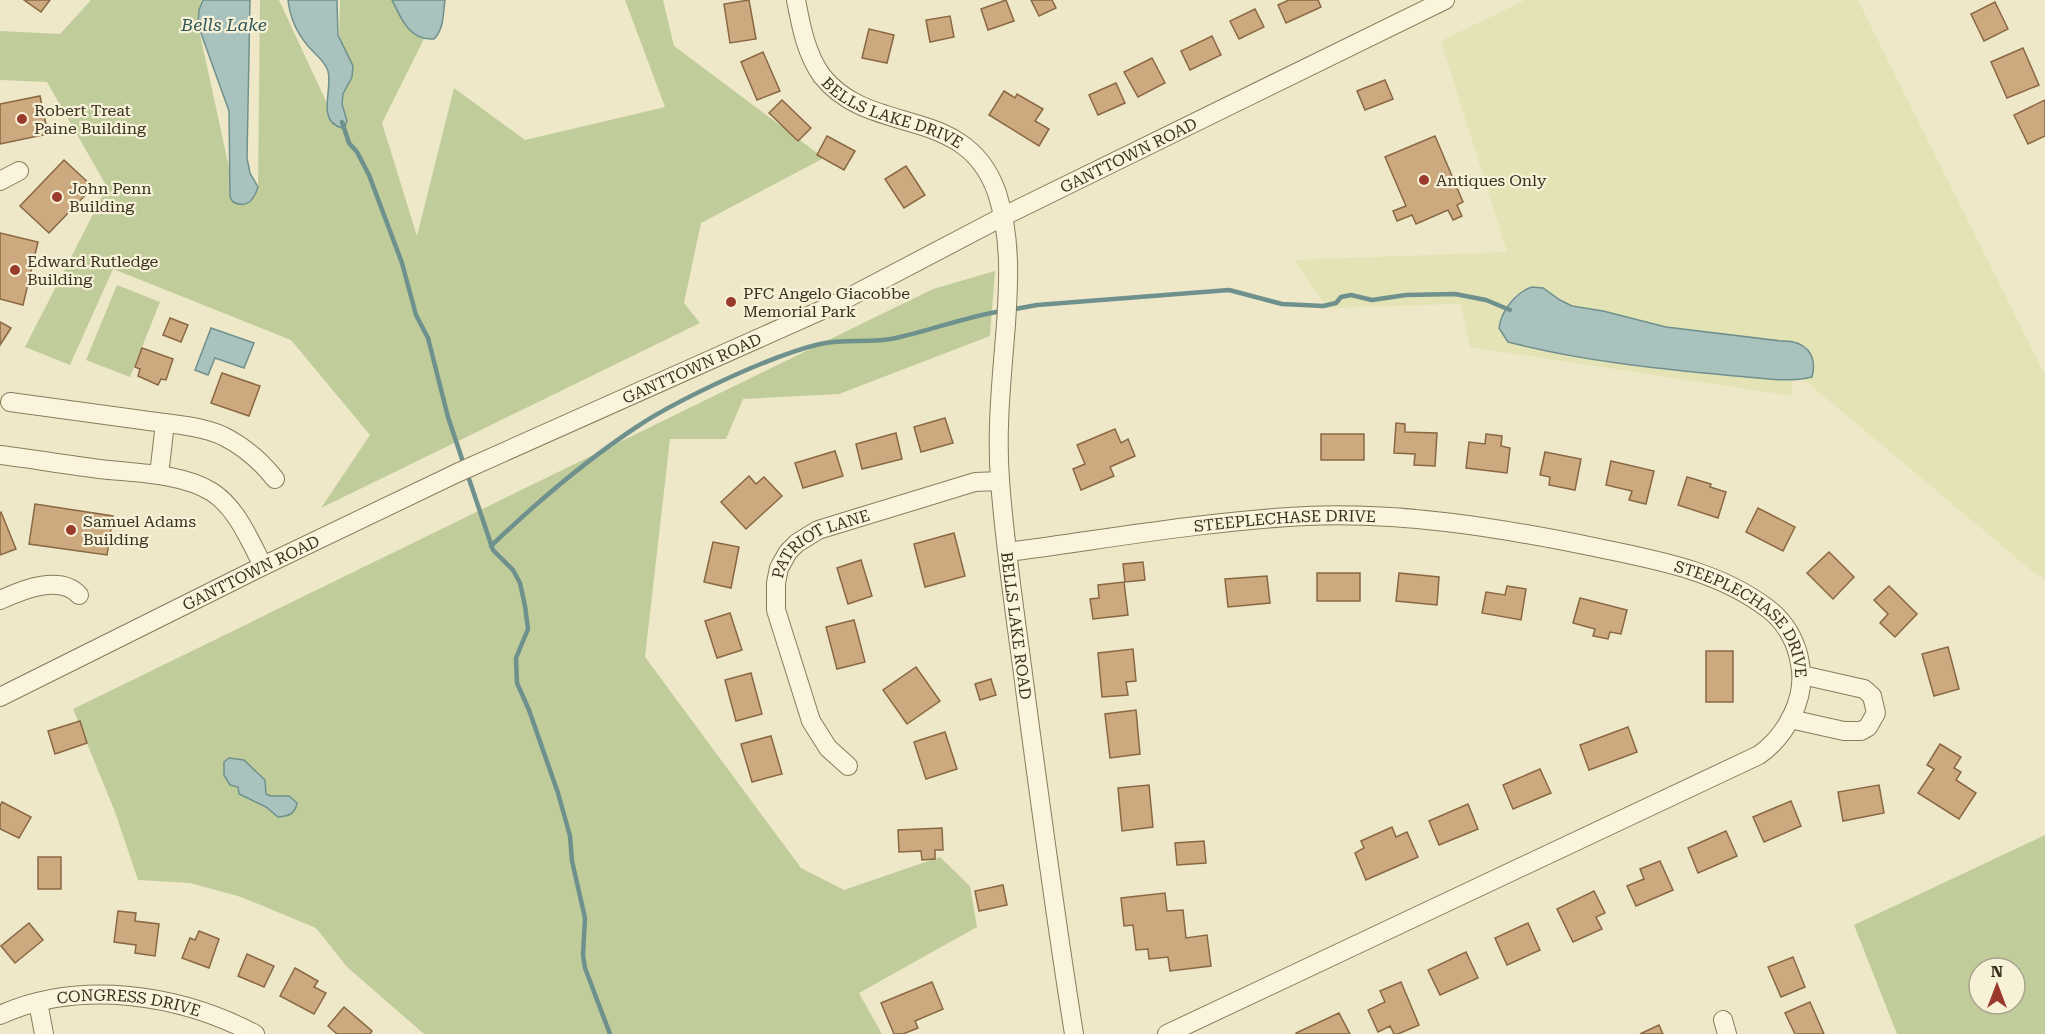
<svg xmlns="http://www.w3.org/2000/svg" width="2045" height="1034" font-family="'Roboto Serif',serif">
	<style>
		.farmland { fill: #e4e3b5 }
		.green { fill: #c0cd9b; fill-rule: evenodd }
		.water { fill: #a9c2be; stroke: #6f918d; stroke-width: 1.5 }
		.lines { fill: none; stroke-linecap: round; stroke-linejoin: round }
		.stream { stroke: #6f918d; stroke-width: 4.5 }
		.building { fill: #cca97e; stroke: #896843; stroke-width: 1.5 }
		.minor-casing { stroke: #8a7b5d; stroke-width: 20 }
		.minor { stroke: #f9f4db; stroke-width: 18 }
		.poi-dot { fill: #993a2d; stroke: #f6f1d7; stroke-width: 2 }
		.labels { text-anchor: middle; stroke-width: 4.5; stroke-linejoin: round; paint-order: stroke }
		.poi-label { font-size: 16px; fill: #3b3120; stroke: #f6f1d7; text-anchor: start }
		.street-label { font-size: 16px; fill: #3b3120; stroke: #f6f1d7 }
		.water-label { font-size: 18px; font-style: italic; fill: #30575a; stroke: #f6f1d7 }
	</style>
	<rect width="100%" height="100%" fill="#eee8c8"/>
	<polygon class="farmland" points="1525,0 1858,0 2045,375 2045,579 2032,571 1789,367 1793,396 1470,347 1461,304 1327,308 1294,260 1507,252 1441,41"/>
	<g class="green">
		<polygon points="91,0 201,0 198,25 237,204 258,187 260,0 279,0 337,125 340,0 405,0 424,39 382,123 417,236 454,88 525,140 665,107 625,0 663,0 674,46 824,158 701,223 684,303 700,323 321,508 370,435 291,340 113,269 70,365 25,347 107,187 47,82 0,80 0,31 60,34"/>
		<polygon points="995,271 990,336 839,394 743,399 726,439 670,439 645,657 801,868 844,890 940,857 970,886 977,927 859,993 882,1034 424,1034 347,967 316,928 241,897 190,883 138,880 115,812 73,709 933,289"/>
		<polygon points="117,285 160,302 130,377 86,360"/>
		<path d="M2045,835v199h-148l-43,-109zM1979,968h36v36h-36z"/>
	</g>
	<g class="water">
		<path d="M203,0h47l-3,158 3,15 8,14c-4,13 -11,22 -25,15l-3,-5 -1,-86 -31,-86 1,-15z"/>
		<path d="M288,0h49l1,35 15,31 -1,11 -9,17 -1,10 5,17 -2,5 -3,2c-26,-7 -9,-38 -14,-57 -3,-10 -13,-17 -20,-25 -12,-14 -18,-28 -20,-46z"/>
		<path d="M392,0h53c-2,14 -1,29 -11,39 -24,2 -33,-20 -42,-39z"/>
		<path d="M1532,287l11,1 17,12 12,6 31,5 63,16 115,14c24,-1 37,13 31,36 -25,6 -51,1 -77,-1 -76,-7 -153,-15 -227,-34l-9,-14c2,-17 17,-36 33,-41z"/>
		<polygon points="211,328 254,343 244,368 215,358 208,375 195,370"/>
		<path d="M229,758l15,2 21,20 1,14 5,2h18l8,7c-2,11 -8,13 -19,14l-12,-10 -27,-13 -1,-7 -8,-2 -6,-10v-13z"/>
	</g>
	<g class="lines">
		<g class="stream">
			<polyline points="342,122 349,143 357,152 369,175 402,263 416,315 428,338 448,417 464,465"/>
			<polyline points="1010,310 1037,305 1229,290 1282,304 1323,306 1336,303 1341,297 1351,295 1372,300 1406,295 1455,294 1486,300 1510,310"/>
			<polyline points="467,473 493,550 513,570 520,583 525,606 528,629 516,658 517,683 529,710 558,793 570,836 572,861 585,918 583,955 585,968 610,1034"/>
			<path d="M491,546c46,-44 94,-85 147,-120 30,-20 64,-36 97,-51 27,-12 55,-24 85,-31 24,-6 51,0 76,-6 36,-8 69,-21 106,-27"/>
		</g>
	</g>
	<g class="building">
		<polygon points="24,0 50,0 41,12"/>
		<polygon points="749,0 756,39 730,43 724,4"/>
		<polygon points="1006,0 1014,21 988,30 981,9"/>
		<polygon points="1031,0 1052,0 1056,8 1039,16"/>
		<polygon points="1289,0 1318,0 1321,7 1286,23 1278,5"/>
		<polygon points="1995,2 2008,29 1984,41 1971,14"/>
		<polygon points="1255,9 1264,27 1239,39 1230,21"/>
		<polygon points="950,16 954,37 930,42 926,20"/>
		<polygon points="869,29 894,35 887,63 862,58"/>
		<polygon points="1212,36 1221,55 1190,70 1181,51"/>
		<polygon points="2023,48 2039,85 2007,98 1991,62"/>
		<polygon points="763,52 780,91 757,100 741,62"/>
		<polygon points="1152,58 1165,83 1138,97 1124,72"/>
		<polygon points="1385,80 1393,99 1365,110 1357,91"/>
		<polygon points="1116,83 1125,103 1098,115 1089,95"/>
		<polygon points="1004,91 1015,98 1017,94 1043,109 1035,121 1049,129 1039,146 989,115"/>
		<polygon points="40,96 48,134 0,144 0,104"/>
		<polygon points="782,100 811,128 798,141 769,113"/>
		<polygon points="2045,100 2045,136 2028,144 2014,115"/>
		<polygon points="827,136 855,151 844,170 817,155"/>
		<polygon points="1435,136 1463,202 1457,205 1462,216 1453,220 1448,210 1416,224 1412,215 1397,221 1393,211 1406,206 1385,157"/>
		<polygon points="64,160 93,187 49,233 20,206"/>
		<polygon points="906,166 925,195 904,208 885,179"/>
		<polygon points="0,233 38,242 23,305 0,299"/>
		<polygon points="170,318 188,325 181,342 163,335"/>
		<polygon points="0,322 11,328 0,345"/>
		<polygon points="142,348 173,359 166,380 161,379 158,385 138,376 140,369 135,367"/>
		<polygon points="222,373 260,386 249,416 211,403"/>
		<polygon points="945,418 953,443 921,452 914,427"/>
		<polygon points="1396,423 1405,424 1405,432 1437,433 1435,466 1414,465 1415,454 1394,453"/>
		<polygon points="1115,429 1121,443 1128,439 1135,456 1110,467 1114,476 1081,490 1073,469 1085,464 1077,445"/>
		<polygon points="896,433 902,459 862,469 856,444"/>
		<rect x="1321" y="434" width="43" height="26"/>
		<polygon points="1486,434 1502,436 1501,446 1510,448 1507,473 1466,468 1469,442 1485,444"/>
		<polygon points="835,451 843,476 803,488 795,463"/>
		<polygon points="1545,452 1581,459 1575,490 1549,485 1550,477 1540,475"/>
		<polygon points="1611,461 1654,471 1646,504 1629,500 1632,491 1606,485"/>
		<polygon points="749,476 756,484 764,477 782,496 746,529 721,502"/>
		<polygon points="1687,477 1711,484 1710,487 1726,492 1718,518 1678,505"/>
		<polygon points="35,504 113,516 107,555 29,544"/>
		<polygon points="1758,508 1795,527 1783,551 1746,532"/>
		<polygon points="1,512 16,549 0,555 0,513"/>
		<polygon points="954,533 965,576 925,587 914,544"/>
		<polygon points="713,542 739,547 731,588 704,582"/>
		<polygon points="1829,552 1854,577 1833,599 1807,573"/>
		<polygon points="861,560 872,596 848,604 837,568"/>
		<polygon points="1143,562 1145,580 1125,582 1123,564"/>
		<rect x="1317" y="573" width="43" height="28"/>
		<polygon points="1399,573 1439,577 1437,605 1396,601"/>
		<polygon points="1267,576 1270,603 1228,607 1225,579"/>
		<polygon points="1124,582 1128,615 1093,619 1090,599 1099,598 1098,585"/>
		<polygon points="1507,586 1526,589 1521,620 1482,613 1486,592 1505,595"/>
		<polygon points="1889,586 1917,614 1895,637 1880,623 1888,614 1874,600"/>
		<polygon points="1580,598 1627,610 1621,634 1610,632 1608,639 1593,636 1595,629 1573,623"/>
		<polygon points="730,613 742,650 717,658 705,621"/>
		<polygon points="854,620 865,662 837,669 826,627"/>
		<polygon points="1948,647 1959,689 1934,696 1922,654"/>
		<polygon points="1133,649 1136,681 1126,682 1128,695 1102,697 1098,653"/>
		<rect x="1706" y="651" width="27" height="51"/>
		<polygon points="916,667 940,701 907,724 883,690"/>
		<polygon points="751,673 762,714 736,721 725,680"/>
		<polygon points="991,679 996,695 980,700 975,684"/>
		<polygon points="1136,710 1140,754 1110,758 1105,714"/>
		<polygon points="80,721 87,743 55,754 48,731"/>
		<polygon points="1628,727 1637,752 1589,770 1580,745"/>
		<polygon points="945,732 957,769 926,779 914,742"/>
		<polygon points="771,736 782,774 752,782 741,744"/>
		<polygon points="1940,744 1961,757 1954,768 1961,772 1956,780 1976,793 1959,819 1918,793 1934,769 1927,765"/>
		<polygon points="1540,769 1551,793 1513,809 1503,785"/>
		<polygon points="1149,785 1153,827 1122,831 1118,788"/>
		<polygon points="1879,785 1884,813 1843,821 1838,792"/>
		<polygon points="1791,801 1801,826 1764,842 1753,817"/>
		<polygon points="2,802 31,817 19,838 0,829 0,806"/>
		<polygon points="1468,804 1478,829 1439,845 1429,821"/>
		<polygon points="1392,827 1396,837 1407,832 1418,857 1366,880 1355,853 1364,848 1361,841"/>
		<polygon points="942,828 943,850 935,850 935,859 922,860 921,851 899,852 898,830"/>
		<polygon points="1726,831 1737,856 1698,873 1688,848"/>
		<polygon points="1204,841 1206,863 1177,865 1175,843"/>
		<rect x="38" y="857" width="23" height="32"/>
		<polygon points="1660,861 1673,890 1636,906 1627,886 1644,879 1640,869"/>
		<polygon points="1003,885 1007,905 979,911 975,891"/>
		<polygon points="1594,891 1605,913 1596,917 1602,929 1573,942 1557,909"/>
		<polygon points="1165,893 1167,911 1183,910 1186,938 1207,935 1211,966 1170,971 1168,957 1149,959 1148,949 1136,950 1133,925 1124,926 1121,898"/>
		<polygon points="118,911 136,913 135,921 159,924 155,956 135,953 136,945 114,942"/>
		<polygon points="29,923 43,940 15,963 1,946"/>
		<polygon points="1528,923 1540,950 1507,965 1495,938"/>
		<polygon points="199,931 219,939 209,968 182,958 190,938 195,940"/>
		<polygon points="1466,952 1478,978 1440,995 1428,970"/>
		<polygon points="247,954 274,966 264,987 238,976"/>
		<polygon points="1793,957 1805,987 1781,997 1768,967"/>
		<polygon points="295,968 318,981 314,987 326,993 314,1014 280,996"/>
		<polygon points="932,982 943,1009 915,1021 918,1028 903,1034 894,1034 881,1003"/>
		<polygon points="1401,982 1419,1025 1398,1034 1394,1034 1390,1026 1378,1032 1368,1010 1385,1002 1380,991"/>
		<polygon points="1810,1002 1824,1034 1795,1034 1785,1013"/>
		<polygon points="344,1007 372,1031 370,1034 337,1034 328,1026"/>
		<polygon points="1339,1013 1350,1034 1296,1034 1296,1033"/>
		<polygon points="1659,1025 1663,1034 1640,1034"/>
	</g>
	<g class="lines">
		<g class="minor-casing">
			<g id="minor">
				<path id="s1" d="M796,0c5,26 10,54 26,76 49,62 144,27 175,117 14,43 12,87 9,131 -4,52 -10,104 -6,156 5,72 17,145 26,217 15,113 30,225 48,337"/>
				<polyline points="0,181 19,171"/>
				<path d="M10,402c44,6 88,12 132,18 26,4 57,5 81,16 22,11 37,24 52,43"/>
				<path d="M0,455c33,4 67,10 100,14 34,4 82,4 112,23 25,16 38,49 51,74"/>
				<polyline points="159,475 165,423"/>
				<path id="s2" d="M1008,552c99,-13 198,-31 298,-36 96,-4 189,11 283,30 61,13 127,23 178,62 18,13 30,34 33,56 7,34 -14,72 -41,91l-592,279"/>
				<path d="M0,600c22,-10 60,-26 79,-5"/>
				<path id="s3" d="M0,697l263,-131 194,-93 383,-171 164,-86 441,-216"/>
				<polyline points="1790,719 1844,731 1861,731 1868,727 1876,713 1872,696 1864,689 1802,675"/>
				<path id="s4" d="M848,766l-20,-18 -17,-27 -35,-111v-27l3,-15 9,-16 9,-9 21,-13 157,-48 25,-1"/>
				<polyline points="38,1002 44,1034"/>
				<path id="s5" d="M0,1015c80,-36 179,-21 255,19"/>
				<polyline points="1723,1020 1727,1034"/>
			</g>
		</g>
		<use href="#minor" class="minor"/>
	</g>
	<g class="poi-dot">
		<circle cx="22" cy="119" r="6"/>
		<circle cx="1424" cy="180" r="6"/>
		<circle cx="57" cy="197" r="6"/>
		<circle cx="15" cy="270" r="6"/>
		<circle cx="731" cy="302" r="6"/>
		<circle cx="71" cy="530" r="6"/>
	</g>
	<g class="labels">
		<g class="poi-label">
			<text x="34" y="116">Robert Treat<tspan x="34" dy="18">Paine Building</tspan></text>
			<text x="1436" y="186">Antiques Only</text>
			<text x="69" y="194">John Penn<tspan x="69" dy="18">Building</tspan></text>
			<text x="27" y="267">Edward Rutledge<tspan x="27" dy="18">Building</tspan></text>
			<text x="743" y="299">PFC Angelo Giacobbe<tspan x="743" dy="18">Memorial Park</tspan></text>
			<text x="83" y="527">Samuel Adams<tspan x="83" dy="18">Building</tspan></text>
		</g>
		<g class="street-label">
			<text dy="6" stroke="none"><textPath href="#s1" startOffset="162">BELLS LAKE DRIVE</textPath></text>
			<text dy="6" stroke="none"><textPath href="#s3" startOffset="1252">GANTTOWN ROAD</textPath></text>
			<text dy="6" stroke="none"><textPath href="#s3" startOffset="766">GANTTOWN ROAD</textPath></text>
			<text dy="6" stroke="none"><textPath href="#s2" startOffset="279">STEEPLECHASE DRIVE</textPath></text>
			<text dy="6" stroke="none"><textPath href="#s4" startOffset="267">PATRIOT LANE</textPath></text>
			<text dy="6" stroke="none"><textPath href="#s3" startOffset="280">GANTTOWN ROAD</textPath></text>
			<text dy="6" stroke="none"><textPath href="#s2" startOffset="765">STEEPLECHASE DRIVE</textPath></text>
			<text dy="6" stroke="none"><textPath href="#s1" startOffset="735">BELLS LAKE ROAD</textPath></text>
			<text dy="6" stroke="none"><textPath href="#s5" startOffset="132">CONGRESS DRIVE</textPath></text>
		</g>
		<g class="water-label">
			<text x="224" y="31">Bells Lake</text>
		</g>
	</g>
	<g transform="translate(1997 986)"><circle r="28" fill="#f6f1d7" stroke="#aba48e" stroke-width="1.5"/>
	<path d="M0-4.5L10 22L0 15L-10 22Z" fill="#993a2d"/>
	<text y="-9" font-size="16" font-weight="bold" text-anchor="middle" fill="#3b3120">N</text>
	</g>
</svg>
